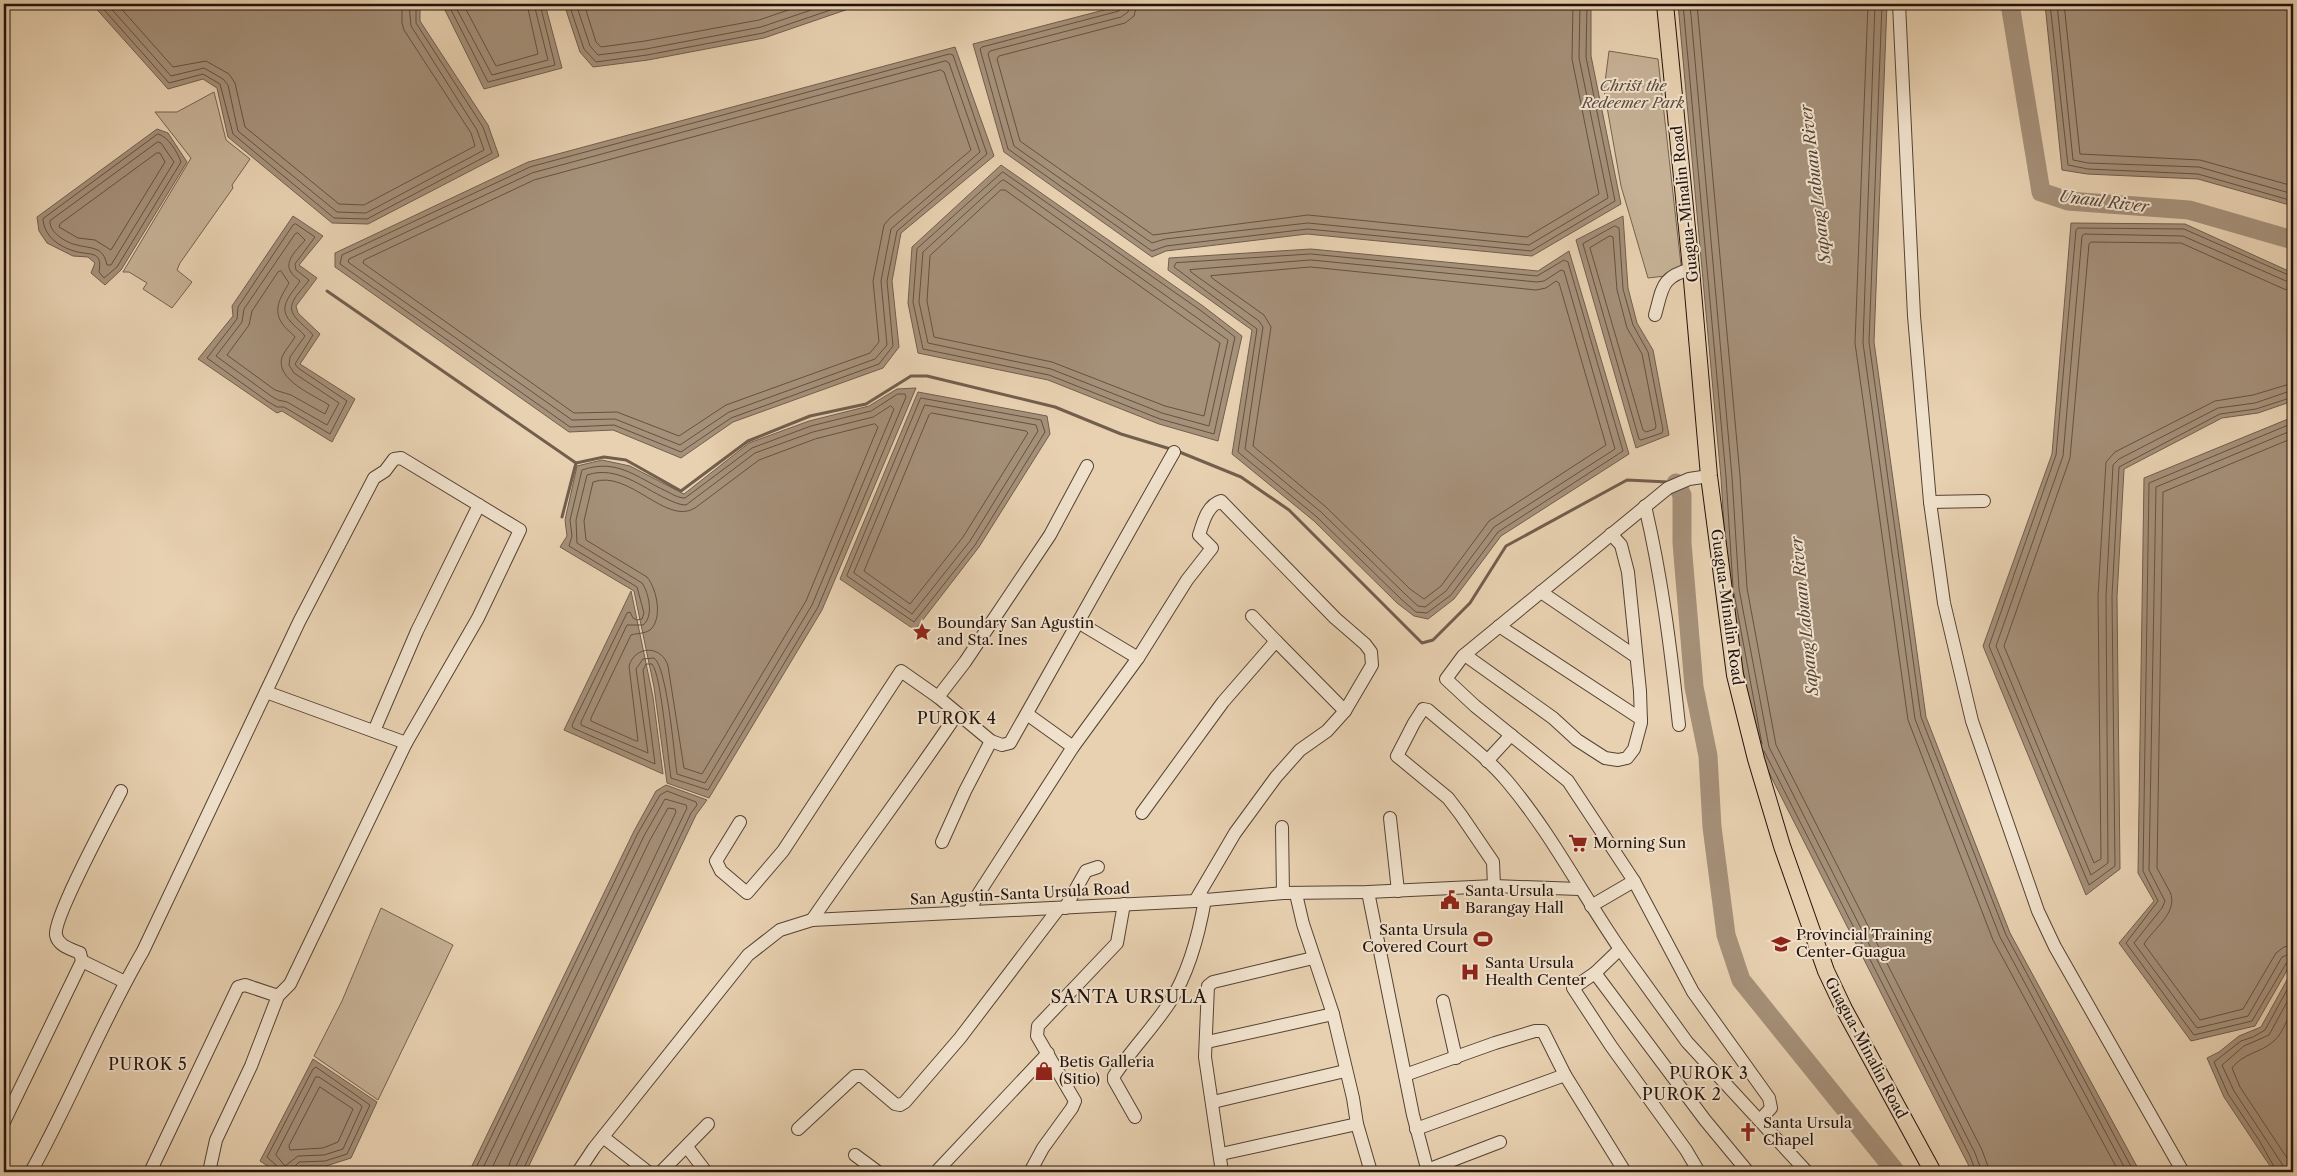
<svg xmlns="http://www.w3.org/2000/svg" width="2297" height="1176" font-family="'Libre Caslon Text',serif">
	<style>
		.green { fill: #c6b195; stroke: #746250 }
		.water { fill: #a59079; stroke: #715e4d }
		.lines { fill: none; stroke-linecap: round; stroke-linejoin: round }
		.shore { stroke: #645142; stroke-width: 1 }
		.stream { stroke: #715e4d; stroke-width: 3 }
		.river { stroke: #a59079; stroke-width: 19 }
		.minor-casing { stroke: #544234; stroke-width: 14 }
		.major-casing { stroke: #22120b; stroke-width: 18 }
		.minor { stroke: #f0e1cc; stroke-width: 12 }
		.major { stroke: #e8d1b1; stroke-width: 16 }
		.labels { text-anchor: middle; stroke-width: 4; stroke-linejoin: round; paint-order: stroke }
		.park-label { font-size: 15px; font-style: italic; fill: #5b4a3b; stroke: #f0e1cc }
		.street-label { font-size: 15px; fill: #22120b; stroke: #f0e1cc }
		.poi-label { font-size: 15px; fill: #22120b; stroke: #f0e1cc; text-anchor: start }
		.water-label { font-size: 16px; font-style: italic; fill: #564437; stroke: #f0e1cc }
		.neighbourhood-label { font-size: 16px; letter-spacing: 1px; fill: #22120b; stroke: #f0e1cc }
		.quarter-label { font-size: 18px; letter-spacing: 1px; fill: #22120b; stroke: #f0e1cc }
	</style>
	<rect width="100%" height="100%" fill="#e8d1b1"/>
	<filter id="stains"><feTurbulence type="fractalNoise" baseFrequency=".004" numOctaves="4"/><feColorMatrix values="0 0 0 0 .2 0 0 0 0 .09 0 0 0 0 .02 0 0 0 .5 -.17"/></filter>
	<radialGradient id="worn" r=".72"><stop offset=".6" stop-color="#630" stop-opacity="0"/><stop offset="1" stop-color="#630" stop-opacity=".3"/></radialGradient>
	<g class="green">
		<polygon points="1609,51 1658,59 1682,274 1648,278 1621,186 1604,90"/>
		<polygon points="214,92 226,140 250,159 232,185 233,188 180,263 177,270 192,282 172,308 143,289 147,283 129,272 123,272 191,158 155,112 177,112"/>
		<polygon points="381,908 453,945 378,1100 314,1056 342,1001"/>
	</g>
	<g class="water">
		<polygon points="92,4 420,4 420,21 488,125 499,156 368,224 332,223 228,137 217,88 203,79 168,89"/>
		<polygon points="442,4 545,4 562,68 484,89"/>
		<polygon points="564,4 863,4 764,38 648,60 593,67 580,52"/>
		<polygon points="1127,4 1591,4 1591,56 1621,204 1532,256 1307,234 1166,251 1152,257 1004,152 973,44"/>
		<polygon points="1678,4 1887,4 1874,342 1926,717 2010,933 2140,1172 1972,1172 1758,751 1728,590 1721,478"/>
		<polygon points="2045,4 2293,4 2293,206 2198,179 2087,174 2062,170"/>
		<polygon points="955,47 994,156 901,233 892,281 899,347 883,368 733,422 681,458 613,430 569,432 335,267 335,253 528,162"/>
		<polygon points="157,129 168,133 187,162 121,270 105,285 91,273 95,263 88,257 73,256 47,243 39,231 37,217"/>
		<polygon points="1001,165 1203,306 1242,336 1218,441 1159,424 1048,380 918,353 908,303 912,247"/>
		<polygon points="293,216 323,236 299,265 317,278 296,306 298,313 320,334 300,364 355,399 332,442 282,411 277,413 198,359 233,316 232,306"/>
		<polygon points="1623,216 1628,288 1637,323 1653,350 1669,435 1636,448 1576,240"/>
		<polygon points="2071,223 2185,224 2293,273 2293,401 2258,413 2222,418 2124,469 2117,597 2120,869 2086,895 1983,646 2052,454"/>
		<polygon points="1311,249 1538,271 1569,251 1629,454 1501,536 1454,599 1428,619 1414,616 1397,603 1314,521 1232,454 1252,330 1168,270 1169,258"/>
		<polygon points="916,388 822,610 709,798 667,783 654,687 634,591 560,547 567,536 565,520 577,466 602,460 630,466 684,494 749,443 809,421 869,406 897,389"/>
		<polygon points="918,392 1047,416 1050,434 979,547 915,630 840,579"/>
		<polygon points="2293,417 2293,960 2255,1026 2191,1041 2119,943 2154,901 2138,873 2144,478"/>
		<polygon points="631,591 653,697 663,774 564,730"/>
		<polygon points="666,785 707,800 696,815 526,1172 469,1172 634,831 656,791"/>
		<polygon points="2293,969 2293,1172 2274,1172 2224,1097 2207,1058 2219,1052 2239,1036 2261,1027"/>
		<polygon points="313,1059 377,1102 351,1158 326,1166 300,1166 296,1172 277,1172 260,1161"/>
	</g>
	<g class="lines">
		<g class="shore">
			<polyline points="99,4 169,83 203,74 220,84 233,134 334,218 367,219 492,153 483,127 416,23 416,4"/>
			<polyline points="107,4 171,76 204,68 223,79 228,85 238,131 337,212 366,213 484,150 477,130 411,26 409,4"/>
			<polyline points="117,4 173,67 206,61 229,74 235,83 245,127 339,204 364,205 475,146 471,133 404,30 402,23 402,4"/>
			<polyline points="448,4 488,82 555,65 540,4"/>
			<polyline points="454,4 492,75 548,60 534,4"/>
			<polyline points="463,4 496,66 538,54 527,4"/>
			<polyline points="569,4 584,49 596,62 647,55 763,33 848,4"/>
			<polyline points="576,4 590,46 598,55 646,49 761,27 829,4"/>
			<polyline points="584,4 596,42 601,47 645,41 759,20 806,4"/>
			<polyline points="1123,4 1119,11 982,47 980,49 1008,149 1152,251 1166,246 1308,229 1531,251 1615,201 1586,57 1587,4"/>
			<polyline points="1130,4 1128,12 1121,17 990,51 988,54 1014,146 1152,243 1165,239 1308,223 1529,245 1608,198 1579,58 1580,4"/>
			<polyline points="1137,4 1134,16 1125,23 999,56 997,59 1020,141 1153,235 1308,215 1527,237 1599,194 1572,59 1573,4"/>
			<polyline points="1683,4 1726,477 1733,587"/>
			<polyline points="1690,4 1732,477 1739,589 1769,747 1975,1153 1982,1172"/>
			<polyline points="1697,4 1740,476 1747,588 1776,745 1982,1150 1990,1172"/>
			<polyline points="1868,4 1855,343 1908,720 1993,940 2119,1172"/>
			<polyline points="1875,4 1863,343 1915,719 2000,937 2127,1172"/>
			<polyline points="1882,4 1869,342 1921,717 2006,935 2134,1172"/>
			<polyline points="2050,4 2068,165 2088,169 2198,174 2293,201"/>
			<polyline points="2057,4 2073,160 2088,163 2199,167 2293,194"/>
			<polyline points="2064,4 2080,154 2200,160 2293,186"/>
			<polygon points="950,54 953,55 987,154 897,231 887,281 893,346 879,364 731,418 681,452 614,425 570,427 340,264 342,255 530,167"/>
			<polygon points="946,61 949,63 980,152 891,229 881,281 887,345 875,359 729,412 680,445 615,419 572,420 348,262 349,259 532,173"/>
			<polygon points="941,70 944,72 971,150 890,218 884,225 873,281 879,342 870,353 726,405 679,436 617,412 574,413 363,263 364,260 534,180"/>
			<path d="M158,134c10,2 20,19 23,28l-64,105 -13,11 -5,-6c4,-23 -10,-16 -25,-21 -16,-5 -30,-15 -31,-32z"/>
			<path d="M158,142l3,1 13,19 -63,103h-4c-4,-19 -15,-16 -30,-20 -10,-2 -28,-12 -27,-24z"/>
			<polygon points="157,153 160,153 165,162 111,250 95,240 78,238 59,227 60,224"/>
			<polygon points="1003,172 1200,310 1235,337 1214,434 1160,419 1049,375 923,349 913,302 917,249"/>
			<polygon points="1004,180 1228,340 1209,426 1162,413 1051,369 928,343 919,302 923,252 1001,181"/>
			<polygon points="1001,190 1005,190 1220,343 1204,416 1165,406 1052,362 934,337 927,301 930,256"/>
			<path d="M296,224l19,13 -20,27 1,6 13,10c-7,11 -26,24 -13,38 5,6 12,11 17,17l-18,29 3,4 49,33 -17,33 -46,-27h-7l-10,-6 -60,-43 30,-39 1,-12 55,-82z"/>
			<polygon points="1615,226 1619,228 1623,289 1633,325 1648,352 1663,430 1662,433 1641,440 1639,439 1583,244"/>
			<path d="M298,233l7,7c-6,8 -22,21 -14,32 2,4 6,6 9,9 -8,13 -23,25 -10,40 5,6 11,10 15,15l-15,21 -1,8 5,8 45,30 -12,22 -40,-23 -9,-2 -7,-4 -55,-40 26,-34 2,-13 51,-75z"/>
			<polygon points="1610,236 1613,237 1617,290 1627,328 1642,354 1656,426 1655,429 1646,432 1643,430 1590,248"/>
			<polygon points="1311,254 1537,276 1564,260 1568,262 1623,451 1498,532 1451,595 1427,613 1416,612 1401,599 1317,517 1238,452 1257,329 1174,267 1176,263"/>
			<polygon points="1311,260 1537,282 1544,281 1561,270 1564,271 1615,449 1494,527 1446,591 1425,607 1418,606 1405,594 1321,512 1245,449 1263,327 1259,321 1191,272 1190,270"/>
			<polygon points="1311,267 1536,290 1546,288 1556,281 1559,283 1606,445 1489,521 1441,586 1424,599 1410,589 1326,507 1253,446 1271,327 1264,315 1212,278 1211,276"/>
			<path d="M281,271l8,12c-8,14 -18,27 -5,43 3,4 8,7 11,11 -4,7 -10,13 -13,20 -7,23 32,38 47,48l-4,9 -34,-19 -16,-5 -48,-35 22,-30 3,-14 26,-39z"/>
			<polyline points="2293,277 2184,229 2078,228 2076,230 2056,455 1989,646 2089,885 2115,866 2112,596 2119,467 2220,414 2256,409 2293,397"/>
			<polyline points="2293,284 2183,236 2084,234 2082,236 2063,456 1996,646 2091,875 2108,863 2106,596 2113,465 2119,459 2218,408 2255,403 2293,390"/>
			<polyline points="2293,291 2284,289 2181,243 2091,242 2089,244 2070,458 2004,646 2094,863 2101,859 2098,596 2106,462 2115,452 2215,401 2253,395 2293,383"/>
			<path d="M898,394h7l1,3 -88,210 -110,183 -37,-12c-3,-19 -10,-105 -19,-114h-6l-3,6 12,94 -82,-36 -1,-3 55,-112 3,-1 3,6 4,2 5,-1 2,-6 -7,-26 -68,-41 3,-10 -2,-16 12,-50c35,-12 54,7 84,21 6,3 12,7 19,7l67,-50 59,-22 60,-15z"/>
			<polygon points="921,398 1041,420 1045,432 975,545 914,622 847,576"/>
			<polygon points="925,405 1036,425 1038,431 970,541 912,614 854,573"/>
			<path d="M891,406l3,3 -82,196 -107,178 -28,-9c-3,-21 -10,-107 -23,-116l-11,1 -7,10 12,84 -67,-28v-3l46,-97h16c11,-8 6,-32 -1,-42l-65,-40 -1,-23 11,-45c30,-10 54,12 80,24 7,3 12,6 19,6l69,-52 58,-21 60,-15z"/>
			<polygon points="932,413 1026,431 1028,433 963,537 910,604 864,571 929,415"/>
			<polyline points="2293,423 2149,483 2143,871 2158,901 2126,943 2194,1035 2252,1021 2287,962 2293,959"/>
			<path d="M875,424l3,3 -72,174 -104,173 -18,-6 -16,-102c-6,-21 -33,-21 -39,0l9,75h-2l-45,-20v-3l40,-83c6,-2 13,-1 19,-5 13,-11 7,-41 -3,-53l-61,-37 -2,-19 9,-39c36,-13 73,44 102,26l64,-48 56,-21z"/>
			<polyline points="2293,430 2156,487 2149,870 2165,901 2162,908 2134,943 2197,1028 2248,1016 2282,957 2293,953"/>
			<path d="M2293,438l-130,54 -6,376c4,8 9,16 13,24 9,20 -17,37 -26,52l56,76 43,-11 33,-56 8,-6 9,-2"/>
			<polyline points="1734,593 1762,744"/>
			<polyline points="1764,751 1970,1156 1976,1172"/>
			<polygon points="316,1077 319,1077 361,1105 362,1107 343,1149 324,1155 298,1156 285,1166 276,1155"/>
			<polygon points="320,1087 353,1109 338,1142 323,1148 290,1150 289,1146"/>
			<polyline points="279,1172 278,1167 267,1157 313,1069 316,1067 370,1105 347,1154 325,1161 299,1162 293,1168 292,1172"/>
			<polyline points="474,1172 638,833 660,795 667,791 696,802 697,805 691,813 522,1172"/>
			<polyline points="481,1172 644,836 665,799 686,805 687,808 516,1166 515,1172"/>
			<polyline points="490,1172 650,840 668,808 675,809 676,812 510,1162 508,1172"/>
			<polyline points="2277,1172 2259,1140 2228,1094 2214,1062 2241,1041 2253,1037 2265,1030 2293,979"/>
			<polyline points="2284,1172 2282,1164 2234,1091 2222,1065 2244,1046 2269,1035 2293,991"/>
			<path d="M2291,1172l-2,-11 -49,-74 -8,-19c11,-15 29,-15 42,-27 9,-8 14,-24 19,-34"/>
		</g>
		<g class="stream">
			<polyline points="327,291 576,463 604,457 626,460 681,491 748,441 810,416 866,404 911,376 927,376 1055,407 1121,434 1177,451 1241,477 1289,510 1422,643 1433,640 1470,603 1506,546 1627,480 1668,482"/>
			<polyline points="562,517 576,463"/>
		</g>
		<g class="river">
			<polyline points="2010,4 2041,192 2068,201 2189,210 2293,240"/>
			<polyline points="1676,483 1682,495 1682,543 1694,687 1708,756 1712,827 1726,935 1741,980 1896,1172"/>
		</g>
		<g class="minor-casing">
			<g id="minor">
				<polyline points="1899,4 1914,316 1930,502 1944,603 1972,721 2038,911 2055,947 2183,1172"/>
				<path d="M1655,315c8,-28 6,-38 36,-46"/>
				<polyline points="1709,476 1689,479 1668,488 1463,656 1446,679 1475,706 1568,781 1634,881 1693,992 1769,1098 1771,1108 1760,1120"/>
				<polyline points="1930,502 1984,501"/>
				<path d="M1645,506c17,72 26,145 34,219"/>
				<polyline points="1541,592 1635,656"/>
				<polyline points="1252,616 1276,641"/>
				<polyline points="1078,622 1138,658"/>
				<polyline points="1499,626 1641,719"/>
				<polyline points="1465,655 1553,718 1577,740 1605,758 1618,760 1627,758 1634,749 1641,723 1640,691 1628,572 1621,545 1611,534"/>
				<polyline points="266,692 406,743"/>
				<polyline points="938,697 965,662 1050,535 1087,466"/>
				<polyline points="1027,714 1073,747"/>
				<polyline points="374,731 417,631 479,505"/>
				<polyline points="1487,761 1511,735"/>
				<polyline points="1142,813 1223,702 1276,641 1345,711"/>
				<polyline points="1390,818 1398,891"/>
				<polyline points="740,822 716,861 721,871 747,893 783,851 901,671 938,697 991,741 1002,745 1010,743 1174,452"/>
				<polyline points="1282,827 1283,893"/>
				<polyline points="942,842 965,791 991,741"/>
				<path d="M1494,886l-1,-24 -32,-47 -13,-17 -51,-42 17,-33 9,-14 5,1c26,23 56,44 79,71 44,52 75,113 113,168l-25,24 -22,15 38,58 75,104 13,22"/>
				<polyline points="1368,892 1413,1115 1428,1172"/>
				<polyline points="1296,894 1303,924 1333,1014 1353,1098 1357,1124 1371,1172"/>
				<polyline points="1591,906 1634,881"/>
				<polyline points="1065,908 1086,871 1098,867"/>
				<path d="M969,912l8,-16 96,-149 65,-89 49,-78 25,-32 -13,-13c4,-12 8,-30 22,-34l114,117 30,26 6,8 1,13 -27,46 -18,20 -27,19 -24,27 -41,56 -40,68"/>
				<path d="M812,920c47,-69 98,-136 145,-206"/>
				<polyline points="1620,949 1687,1042 1807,1172"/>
				<polyline points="82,961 125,982"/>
				<polyline points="1595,973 1705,1120 1748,1172"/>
				<polyline points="1443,1001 1456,1058"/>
				<polyline points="1207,1042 1333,1014"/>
				<polyline points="1405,1075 1495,1043 1535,1031 1543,1031 1565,1075 1625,1172"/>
				<polyline points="1213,1102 1345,1071"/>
				<path d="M1135,1117l-21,-37v-4c17,-26 39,-48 56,-74 19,-30 29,-68 35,-103"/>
				<path d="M4,1122l78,-161 -2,-8c-9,-4 -22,-7 -24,-18 -3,-17 54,-122 65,-144"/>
				<polyline points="798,1129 855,1076 862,1076 895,1104 900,1105 905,1102 960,1038 1059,908"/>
				<polyline points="1416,1129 1565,1075"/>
				<polyline points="603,1137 648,1172"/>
				<polyline points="687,1147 706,1172"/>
				<polyline points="1221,1154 1357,1124"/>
				<polyline points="855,1155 878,1172"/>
				<polyline points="1427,1170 1500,1142"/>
				<path d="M31,1172c40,-72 70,-149 112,-221l156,-329 75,-144 11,-7 9,-12 7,-1 119,72 -42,88 -72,125 -116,241 -12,12 -27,70 -35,74 -7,32"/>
				<polyline points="150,1172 238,987 245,985 278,996"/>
				<polyline points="578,1172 594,1148 748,955 780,930 812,920 1195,901 1283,893 1368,892 1494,886 1579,889"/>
				<polyline points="661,1172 708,1124"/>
				<polyline points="936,1172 1048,1053"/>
				<polyline points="1030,1172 1043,1148 1072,1108 1075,1101 1037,1036 1038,1026 1117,943 1124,904"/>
				<polyline points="1222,1172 1205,1057 1208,986 1213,982 1313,958"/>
			</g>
		</g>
		<g class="major-casing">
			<polyline id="major" points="1665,4 1691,269 1709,476 1735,675 1756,759 1782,846 1826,971 1844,1009 1933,1172"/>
		</g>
		<use href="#minor" class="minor"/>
		<use href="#major" class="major"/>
	</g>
	<defs>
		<g id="sight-bare" transform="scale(1.5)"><path d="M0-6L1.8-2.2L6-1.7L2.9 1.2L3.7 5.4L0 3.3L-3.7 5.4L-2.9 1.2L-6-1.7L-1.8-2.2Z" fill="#8f2418" stroke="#f0e1cc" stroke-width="2.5" paint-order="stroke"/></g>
		<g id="supermarket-bare" transform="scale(1.5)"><path d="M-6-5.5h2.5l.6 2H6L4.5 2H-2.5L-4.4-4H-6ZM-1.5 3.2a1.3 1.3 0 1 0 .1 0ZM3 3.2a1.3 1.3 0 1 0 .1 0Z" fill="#8f2418" stroke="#f0e1cc" stroke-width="2.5" paint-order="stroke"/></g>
		<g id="civic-bare" transform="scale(1.5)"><path d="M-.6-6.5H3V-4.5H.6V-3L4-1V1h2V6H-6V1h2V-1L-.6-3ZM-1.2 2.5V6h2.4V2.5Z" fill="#8f2418" stroke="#f0e1cc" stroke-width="2.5" paint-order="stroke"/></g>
		<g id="stadium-bare" transform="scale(1.5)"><path d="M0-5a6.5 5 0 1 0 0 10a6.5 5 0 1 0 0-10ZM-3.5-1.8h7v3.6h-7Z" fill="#8f2418" stroke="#f0e1cc" stroke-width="2.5" paint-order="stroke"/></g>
		<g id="school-bare" transform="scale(1.5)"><path d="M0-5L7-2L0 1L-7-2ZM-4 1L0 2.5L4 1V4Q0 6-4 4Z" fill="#8f2418" stroke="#f0e1cc" stroke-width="2.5" paint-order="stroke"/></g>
		<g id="hospital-bare" transform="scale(1.5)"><path d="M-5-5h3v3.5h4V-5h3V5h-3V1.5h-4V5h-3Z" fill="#8f2418" stroke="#f0e1cc" stroke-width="2.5" paint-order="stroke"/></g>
		<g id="shop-bare" transform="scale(1.5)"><path d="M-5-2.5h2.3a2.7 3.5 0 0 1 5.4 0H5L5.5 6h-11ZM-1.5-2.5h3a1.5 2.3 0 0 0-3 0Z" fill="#8f2418" stroke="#f0e1cc" stroke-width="2.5" paint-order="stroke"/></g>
		<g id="church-bare" transform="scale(1.5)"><path d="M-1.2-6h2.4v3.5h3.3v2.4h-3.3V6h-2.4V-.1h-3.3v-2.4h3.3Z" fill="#8f2418" stroke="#f0e1cc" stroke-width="2.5" paint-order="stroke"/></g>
	</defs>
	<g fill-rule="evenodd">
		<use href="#sight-bare" x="922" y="632"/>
		<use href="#supermarket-bare" x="1578" y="843"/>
		<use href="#civic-bare" x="1450" y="900"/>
		<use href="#stadium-bare" x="1483" y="939"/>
		<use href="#school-bare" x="1781" y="944"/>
		<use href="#hospital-bare" x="1470" y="972"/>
		<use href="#shop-bare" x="1044" y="1071"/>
		<use href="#church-bare" x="1748" y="1132"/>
	</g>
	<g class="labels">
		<g class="park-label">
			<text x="1633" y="91">Christ the<tspan x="1633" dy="17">Redeemer Park</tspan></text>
		</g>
		<g class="street-label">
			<text transform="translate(1685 204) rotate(-96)" y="5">Guagua-Minalin Road</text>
			<text transform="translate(1727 607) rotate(82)" y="5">Guagua-Minalin Road</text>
			<text transform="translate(1020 894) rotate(-3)" y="5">San Agustin-Santa Ursula Road</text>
			<text transform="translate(1866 1048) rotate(62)" y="5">Guagua-Minalin Road</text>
		</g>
		<g class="poi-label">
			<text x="937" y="628">Boundary San Agustin<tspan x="937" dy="17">and Sta. Ines</tspan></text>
			<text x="1593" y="848">Morning Sun</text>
			<text x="1465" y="896">Santa Ursula<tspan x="1465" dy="17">Barangay Hall</tspan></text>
			<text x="1468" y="935" text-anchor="end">Santa Ursula<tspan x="1468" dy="17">Covered Court</tspan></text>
			<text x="1796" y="940">Provincial Training<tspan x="1796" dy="17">Center-Guagua</tspan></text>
			<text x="1485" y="968">Santa Ursula<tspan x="1485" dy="17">Health Center</tspan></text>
			<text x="1059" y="1067">Betis Galleria<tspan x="1059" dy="17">(Sitio)</tspan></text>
			<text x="1763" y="1128">Santa Ursula<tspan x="1763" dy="17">Chapel</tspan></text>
		</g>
		<g class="water-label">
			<text transform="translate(1815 184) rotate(-97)" y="6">Sapang Labuan River</text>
			<text transform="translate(2104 201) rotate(7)" y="6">Unaul River</text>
			<text transform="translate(1804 616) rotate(-96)" y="6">Sapang Labuan River</text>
		</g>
		<g class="neighbourhood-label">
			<text x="957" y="724">PUROK 4</text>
			<text x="148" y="1070">PUROK 5</text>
			<text x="1709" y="1079">PUROK 3</text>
			<text x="1682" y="1100">PUROK 2</text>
		</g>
		<g class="quarter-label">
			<text x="1129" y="1003">SANTA URSULA</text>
		</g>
	</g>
	<rect width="2297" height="1176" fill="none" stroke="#e8d1b1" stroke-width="20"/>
	<rect x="5" y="5" width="2287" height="1166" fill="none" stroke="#22120b" stroke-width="2.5"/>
	<rect x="10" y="10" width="2277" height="1156" fill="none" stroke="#22120b"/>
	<rect width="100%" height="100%" filter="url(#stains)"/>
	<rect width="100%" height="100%" fill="url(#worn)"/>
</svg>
